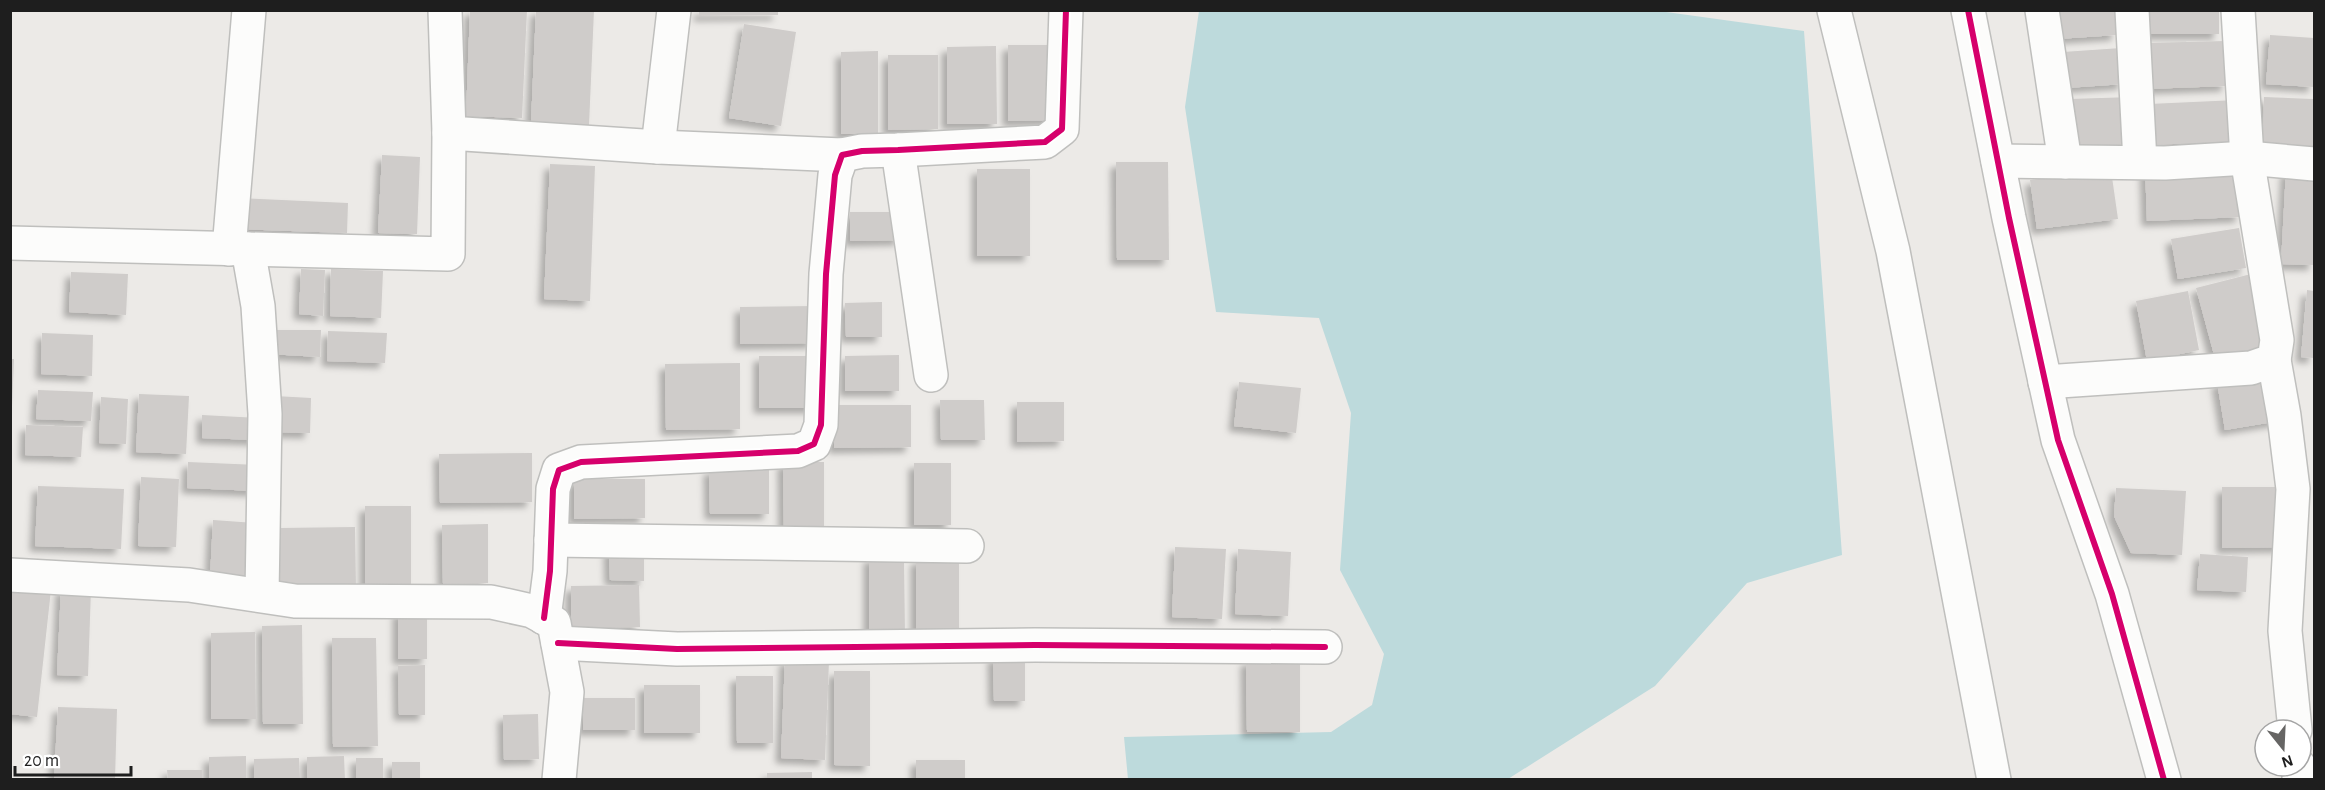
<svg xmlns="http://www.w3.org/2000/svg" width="2325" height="790" font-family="'Alegreya Sans',sans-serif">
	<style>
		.water { fill: #bddadc }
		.building { fill: #cfccca; filter: url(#shadow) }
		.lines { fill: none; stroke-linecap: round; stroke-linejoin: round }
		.minor-casing { stroke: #bfbfbd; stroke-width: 36 }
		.minor { stroke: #fcfcfb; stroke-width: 33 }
		.cycleway-casing { stroke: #fff; stroke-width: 10 }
		.cycleway { stroke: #d6006c; stroke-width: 6 }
	</style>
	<defs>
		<filter id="shadow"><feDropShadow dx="-5.5" dy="5.5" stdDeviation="3" flood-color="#0004"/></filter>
	</defs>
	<rect width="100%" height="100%" fill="#eceae7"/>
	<polygon class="water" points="1659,11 1804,31 1842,555 1747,583 1655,686 1508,779 1128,779 1124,737 1331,732 1372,705 1384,654 1340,570 1351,413 1319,318 1216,312 1185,107 1199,11"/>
	<g class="building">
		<polygon points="470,10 527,10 522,118 466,116"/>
		<polygon points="536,10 594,10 589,125 531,123"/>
		<polygon points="699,10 778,10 778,15 699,16"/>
		<polygon points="2055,10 2116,10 2117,35 2057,39"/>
		<rect x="2139" y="10" width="80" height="24"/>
		<polygon points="744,24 796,32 781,126 729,118"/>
		<polygon points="2270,35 2314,38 2314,87 2266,84"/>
		<polygon points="2226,41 2227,86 2146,89 2145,43"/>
		<polygon points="1008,45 1057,45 1057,120 1008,121"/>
		<polygon points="996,46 997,124 947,124 947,47"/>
		<polygon points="2121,48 2124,84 2066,88 2063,52"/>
		<polygon points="878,51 878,134 841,134 841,52"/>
		<polygon points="888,55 938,55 938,129 888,130"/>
		<polygon points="2133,97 2135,146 2069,148 2068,99"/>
		<polygon points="2264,97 2314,99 2314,147 2263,145"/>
		<polygon points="2237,100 2239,141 2151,145 2149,104"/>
		<polygon points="382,155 420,157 417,234 378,233"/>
		<polygon points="1116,162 1168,162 1169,260 1117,260"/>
		<polygon points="2239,162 2241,217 2147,221 2145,166"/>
		<polygon points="550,164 595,166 590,301 544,299"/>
		<rect x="977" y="169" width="53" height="87"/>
		<polygon points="2111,170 2118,219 2037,229 2030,180"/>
		<polygon points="2286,170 2314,171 2314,265 2281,264"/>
		<polygon points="238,198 348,203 347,233 237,229"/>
		<polygon points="850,212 900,212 901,240 850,241"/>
		<polygon points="2239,228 2246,268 2178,279 2171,239"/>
		<polygon points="301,269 325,270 323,316 299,314"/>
		<polygon points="331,269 383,271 381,318 330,316"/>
		<polygon points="71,272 128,274 126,315 69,312"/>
		<polygon points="2251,274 2271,347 2216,362 2196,288"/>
		<polygon points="2307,290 2314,291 2314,358 2301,357"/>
		<polygon points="2188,291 2199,350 2147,361 2136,301"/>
		<polygon points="882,302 882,337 846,337 845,303"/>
		<polygon points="814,306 814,343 740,344 740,307"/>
		<polygon points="266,330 321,330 320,357 268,354"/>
		<polygon points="328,331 387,333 385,363 327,361"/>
		<polygon points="42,333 93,335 92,376 41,374"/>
		<polygon points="899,355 899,391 845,391 845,356"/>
		<rect x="759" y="356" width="58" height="52"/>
		<polygon points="10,359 14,359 12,407 10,407"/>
		<polygon points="740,363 740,429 666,430 665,364"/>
		<polygon points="2271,373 2279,421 2225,430 2217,382"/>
		<polygon points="1239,382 1301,388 1296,433 1234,426"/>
		<polygon points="38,390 93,392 91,421 36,419"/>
		<polygon points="139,394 189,396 186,454 136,452"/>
		<polygon points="275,396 311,398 310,433 274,432"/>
		<polygon points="101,397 128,399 126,444 99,443"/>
		<polygon points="940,400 984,400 985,440 941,440"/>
		<polygon points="1017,402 1064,402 1064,441 1017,442"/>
		<polygon points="834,405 911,405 911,447 834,448"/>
		<polygon points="202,415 259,418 258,440 202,438"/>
		<polygon points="26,425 83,427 81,457 25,455"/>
		<polygon points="532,453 532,502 440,503 439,454"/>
		<polygon points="188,462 258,465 257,491 187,488"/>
		<polygon points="783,462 824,462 824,536 784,536"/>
		<rect x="914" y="463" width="37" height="62"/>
		<polygon points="709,469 769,469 769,514 710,514"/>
		<polygon points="141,477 179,479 176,547 138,546"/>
		<polygon points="574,479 645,479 645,518 574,519"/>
		<polygon points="38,486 124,489 121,549 35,546"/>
		<polygon points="2222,487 2289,487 2289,547 2222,548"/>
		<polygon points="2116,488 2186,491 2182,555 2131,553 2114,516"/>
		<polygon points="365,506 411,506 411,584 365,585"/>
		<polygon points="213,520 255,523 257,579 210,578"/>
		<polygon points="488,524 488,583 443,584 442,525"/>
		<polygon points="355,527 356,589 280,589 280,528"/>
		<polygon points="1175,547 1226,549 1222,619 1172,617"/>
		<polygon points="609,549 644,549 644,581 610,580"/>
		<polygon points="1238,549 1291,552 1288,616 1235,614"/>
		<polygon points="2200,554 2248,557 2246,592 2197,590"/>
		<polygon points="869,557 904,557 905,636 869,636"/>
		<polygon points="959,558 959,641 916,641 916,559"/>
		<polygon points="639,585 640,627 571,628 571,586"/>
		<polygon points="10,586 51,590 37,717 10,714"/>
		<polygon points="61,588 91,589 88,676 57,675"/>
		<polygon points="427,610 427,659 398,659 398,611"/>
		<polygon points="302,625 303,724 263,724 262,626"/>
		<polygon points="255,632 256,719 211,719 211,633"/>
		<polygon points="332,638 376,638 378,746 333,747"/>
		<polygon points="1025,655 1025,701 994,701 993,656"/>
		<polygon points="785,659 829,661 825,760 781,758"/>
		<polygon points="1300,659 1300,732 1247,732 1246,660"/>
		<polygon points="425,665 425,715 399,715 398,666"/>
		<polygon points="834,671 870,671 870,766 834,765"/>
		<polygon points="736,676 773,676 773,743 737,743"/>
		<rect x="644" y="685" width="56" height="48"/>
		<rect x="583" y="698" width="52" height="32"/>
		<polygon points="58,707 117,709 115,780 54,780"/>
		<polygon points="538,714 539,759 504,760 503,715"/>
		<polygon points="246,756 246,780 209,780 209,757"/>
		<polygon points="344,756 345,780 307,780 307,757"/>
		<polygon points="299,758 300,780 254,780 254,759"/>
		<rect x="356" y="758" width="27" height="22"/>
		<rect x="916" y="760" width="49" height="20"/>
		<rect x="392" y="762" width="28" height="18"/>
		<polygon points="167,770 202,770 202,780 168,780"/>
		<polygon points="812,772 812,780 767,780 767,773"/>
	</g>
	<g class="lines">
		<g class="minor-casing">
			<g id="minor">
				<polyline points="1834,10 1893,251 1994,780"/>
				<polyline points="1968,10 2009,218 2058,440 2112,594 2164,780"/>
				<polyline points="2042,10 2065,162"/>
				<polyline points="2132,10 2140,162"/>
				<polyline points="449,133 658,147 842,155"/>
				<polyline points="658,147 674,10"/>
				<polyline points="898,150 931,375"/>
				<polyline points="1998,161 2165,163 2247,158 2314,164"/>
				<polyline points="10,243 448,254 449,133 445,10"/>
				<polyline points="229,249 249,10"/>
				<polyline points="248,249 258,306 265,414 262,595"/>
				<polyline points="2274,360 2284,416 2293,489 2285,631 2295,730"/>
				<polyline points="2045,382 2251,368 2274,360 2277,340 2247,158 2238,10"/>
				<polyline points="551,540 967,546"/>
				<polyline points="10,575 189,585 295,601 491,602 532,611 554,623 567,692 559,780"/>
				<polyline points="544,618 550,571 553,489 559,470 581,462 798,451 814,444 821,425 826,274 835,175 842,155 862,151 898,150 1045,142 1062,129 1066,10"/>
				<polyline points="558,643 677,649 1035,645 1325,647"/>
				<polyline points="2299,766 2299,780"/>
			</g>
		</g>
		<use href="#minor" class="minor"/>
		<g class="cycleway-casing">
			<g id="cycleway">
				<polyline points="1968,10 2009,218 2058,440 2112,594 2164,780"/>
				<polyline points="544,618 550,571 553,489 559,470 581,462 798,451 814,444 821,425 826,274 835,175 842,155 862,151 898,150 1045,142 1062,129 1066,10"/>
				<polyline points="558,643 677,649 1035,645 1325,647"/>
			</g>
		</g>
		<use href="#cycleway" class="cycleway"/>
	</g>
	<rect width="2325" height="790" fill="none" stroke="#1e1e1e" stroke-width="24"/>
	<g transform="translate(2283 748) rotate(162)"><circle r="28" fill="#ffffff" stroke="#a5a5a5" stroke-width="1.5"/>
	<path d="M0-4.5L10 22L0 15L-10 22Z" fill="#666564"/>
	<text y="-9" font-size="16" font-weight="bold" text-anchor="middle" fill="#1e1e1e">N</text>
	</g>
	<path d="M15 766v9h116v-9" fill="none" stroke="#1e1e1e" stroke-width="3"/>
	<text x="24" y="766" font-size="18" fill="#1e1e1e" stroke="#ffffff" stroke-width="4.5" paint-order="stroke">20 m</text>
</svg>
